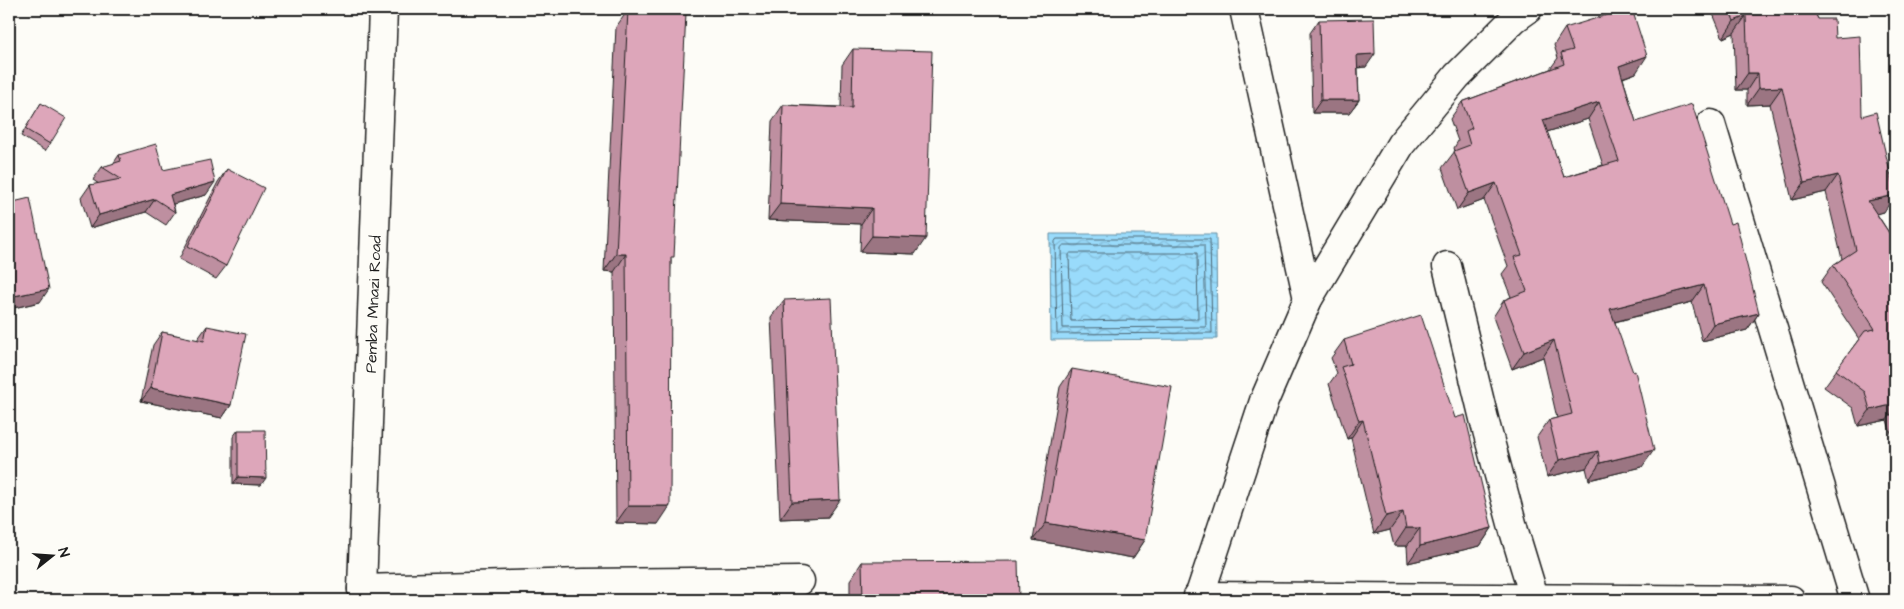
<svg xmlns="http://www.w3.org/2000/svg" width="1904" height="609" font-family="'Architects Daughter',sans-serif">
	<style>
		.water { fill: url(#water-waves); stroke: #678fa2 }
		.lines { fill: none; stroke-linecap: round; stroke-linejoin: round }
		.shore { stroke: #4e6875; stroke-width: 1 }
		.minor-casing { stroke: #1c1c1c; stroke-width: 31 }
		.major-casing { stroke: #1c1c1c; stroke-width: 31 }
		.minor { stroke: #fdfcf7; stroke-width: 28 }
		.major { stroke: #fdfcf7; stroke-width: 28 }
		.wall { fill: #be8fa0; stroke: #1c1c1c; fill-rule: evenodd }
		.shaded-wall { fill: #9b7482; stroke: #1c1c1c }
		.building { fill: #dda6ba; stroke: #1c1c1c; fill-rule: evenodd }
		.labels { text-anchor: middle; stroke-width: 4; stroke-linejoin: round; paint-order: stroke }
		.street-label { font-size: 16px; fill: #1c1c1c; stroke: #fdfcf7 }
	</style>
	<defs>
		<pattern id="water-waves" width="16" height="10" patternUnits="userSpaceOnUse" patternTransform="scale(1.25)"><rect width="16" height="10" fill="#99dbfb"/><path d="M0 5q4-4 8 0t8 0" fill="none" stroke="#83bbd7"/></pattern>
	</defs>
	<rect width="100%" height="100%" fill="#fdfcf7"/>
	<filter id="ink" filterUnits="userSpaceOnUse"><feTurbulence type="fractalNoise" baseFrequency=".02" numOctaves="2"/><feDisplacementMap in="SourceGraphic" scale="10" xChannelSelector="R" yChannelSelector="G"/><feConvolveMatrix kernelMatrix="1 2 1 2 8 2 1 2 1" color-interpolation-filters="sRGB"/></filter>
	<g filter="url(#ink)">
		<polygon class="water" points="1050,234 1216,234 1217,339 1051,340"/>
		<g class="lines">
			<g class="shore">
				<polygon points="1057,239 1210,239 1212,333 1057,334 1055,242"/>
				<polygon points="1064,245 1204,245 1206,327 1063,328 1061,248"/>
				<polygon points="1071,253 1197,253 1198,319 1071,321 1069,255"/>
			</g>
			<g class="minor-casing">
				<g id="minor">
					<polyline points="1244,9 1308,299"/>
					<polyline points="1711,124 1855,600"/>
					<polyline points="1447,266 1485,423 1514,531 1535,600"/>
					<polyline points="362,589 584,583 800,581"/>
					<polyline points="1198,596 1791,600"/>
					<polyline points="1198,600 1264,401 1308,299 1401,144 1457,76 1514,19 1528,9"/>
				</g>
			</g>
			<g class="major-casing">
				<g id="major">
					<path id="s1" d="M363,600l-1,-11 21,-580"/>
				</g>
			</g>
			<use href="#minor" class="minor"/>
			<use href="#major" class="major"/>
		</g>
		<g class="wall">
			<polygon points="1711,9 1813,9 1818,19 1835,38 1862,116 1884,212 1877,214 1895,242 1895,446 1887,420 1858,426 1853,408 1824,387 1859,339 1821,282 1833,265 1842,259 1826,192 1792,200 1770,104 1747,105 1747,90 1736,90 1734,33 1723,38"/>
			<polygon points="628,10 671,261 658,524 616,523 614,272 604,271 616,27"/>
			<polygon points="1319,20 1366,67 1358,68 1359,100 1349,113 1312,113 1310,33"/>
			<path d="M1565,28l71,45 -13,5 13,44 123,191 -12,17 -45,11 -10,-39 -77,20 27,145 -53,13 -3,-12 -39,9 -10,-40 12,-17 8,-2 -14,-61 -31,12 -19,-52 11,-17 7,-3 -9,-23 6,-8 -24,-66 -27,10 -15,-42 13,-17 -1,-3 4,-7 -8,-22 12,-17 88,-33 8,-11 -4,-13zM1588,119l15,46 -39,12 -17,-45z"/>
			<polygon points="853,49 915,254 860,252 861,224 768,220 772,121 783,105 841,107 842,65"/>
			<polygon points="41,103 50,144 45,151 21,136"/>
			<polygon points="119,155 163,170 206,195 173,204 175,212 166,225 146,212 90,228 81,198 90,185 99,184 93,180 102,167 113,164"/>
			<polygon points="227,169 226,266 216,279 179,259 218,182"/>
			<polygon points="9,203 40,302 9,309"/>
			<polygon points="784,300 828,517 780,519 771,317"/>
			<polygon points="207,326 231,405 222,418 141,401 153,345 162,332 197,340"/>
			<polygon points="1344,340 1455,418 1492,528 1480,546 1408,563 1407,546 1394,546 1390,530 1374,534 1351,438 1347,439 1329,384 1337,373 1331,358"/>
			<polygon points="1072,369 1145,540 1133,558 1033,540 1060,387"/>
			<polygon points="238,430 261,485 233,484 233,437"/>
			<polygon points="1895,497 1895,512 1892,502"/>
			<polygon points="862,562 1019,600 850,600 850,580"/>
		</g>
		<g class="shaded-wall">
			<polygon points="1746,16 1734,33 1723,38 1734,21"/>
			<polygon points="1375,54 1366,67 1348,68 1357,55"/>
			<polygon points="1647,56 1636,73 1607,83 1619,66"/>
			<polygon points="1748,73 1758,73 1747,90 1736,90"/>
			<polygon points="1782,87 1770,104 1747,105 1759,88"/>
			<polygon points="1321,100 1359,100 1349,113 1312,113"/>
			<polygon points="1599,102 1588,119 1531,137 1543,120"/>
			<polygon points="1838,175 1826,192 1792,200 1804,183"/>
			<polygon points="215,182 206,195 166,206 170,195"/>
			<polygon points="1496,183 1484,200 1457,210 1469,193"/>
			<polygon points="1895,195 1884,212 1857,218 1868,201"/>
			<polygon points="155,199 146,212 90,228 99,215"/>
			<polygon points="780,204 872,208 861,224 768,220"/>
			<polygon points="872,236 926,238 915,254 860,252"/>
			<polygon points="616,254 626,254 614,272 604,271"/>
			<polygon points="1704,285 1692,302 1598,326 1610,309"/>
			<polygon points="49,289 40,302 9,309 9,304 14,296"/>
			<polygon points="1759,313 1747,330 1702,341 1713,324"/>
			<polygon points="1554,340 1543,357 1512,369 1524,352"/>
			<polygon points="151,388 231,405 222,418 141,401"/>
			<polygon points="1895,404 1895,408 1887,420 1858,426 1870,410"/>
			<polygon points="1363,420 1351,438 1347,439 1359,421"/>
			<polygon points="1654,450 1642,467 1589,480 1600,463"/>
			<polygon points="1598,451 1586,468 1547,477 1559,460"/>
			<polygon points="238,477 266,478 261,485 233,484"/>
			<polygon points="840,500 828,517 780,519 792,502"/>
			<polygon points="628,506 670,506 658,524 616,523"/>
			<polygon points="1403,512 1390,530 1374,534 1386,516"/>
			<polygon points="1046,523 1145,540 1133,558 1033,540"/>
			<polygon points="1406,528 1420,528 1407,546 1394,546"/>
			<polygon points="1492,528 1480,546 1408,563 1420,546"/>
		</g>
		<g class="building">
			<path d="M1626,9h6l15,47 -28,10 17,56 56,-18 38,120 6,-2 23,91 -46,11 -9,-39 -94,24 23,63 2,-1 19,79 -54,13 -2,-12 -39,9 -10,-40 23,-6 -18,-74 -30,12 -20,-52 23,-9 -13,-34 8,-2 -26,-72 -27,10 -15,-42 16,-6 -4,-14 6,-3 -10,-26 102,-38 -3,-11 12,-3 -8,-22zM1599,102l20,59 -55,16 -21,-57z"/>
			<polygon points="1729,9 1813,9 1818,19 1834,19 1835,38 1860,36 1862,116 1876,112 1895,194 1895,195 1868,201 1895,242 1895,404 1870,410 1865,392 1836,370 1865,331 1875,329 1833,265 1856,250 1838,175 1804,183 1782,87 1759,88 1758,73 1748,73 1746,16 1734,21"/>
			<polygon points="628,10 686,13 674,257 671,257 670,506 628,506 626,254 616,254"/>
			<polygon points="1374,19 1375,54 1357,55 1359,100 1321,100 1319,20"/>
			<polygon points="853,49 932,51 926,238 872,236 872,208 780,204 783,105 852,108"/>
			<polygon points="41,103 66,118 50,144 25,129"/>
			<polygon points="156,144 163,170 210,160 215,182 170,195 175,212 155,199 99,215 90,185 121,179 102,167 121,161 119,155"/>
			<polygon points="227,169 264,188 226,266 188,246"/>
			<polygon points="30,198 49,289 14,296 9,269 9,203"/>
			<polygon points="831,298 840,500 792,502 784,300"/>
			<polygon points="1421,315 1455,418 1465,415 1492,528 1420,546 1420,528 1406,528 1403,512 1386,516 1363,420 1359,421 1341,367 1351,364 1344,340"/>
			<polygon points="207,326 246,334 231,405 151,388 162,332 204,341"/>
			<polygon points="1072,369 1172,387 1145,540 1046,523"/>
			<polygon points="238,430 265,430 266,478 238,477"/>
			<polygon points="1018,561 1019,600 863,600 862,562"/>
		</g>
	</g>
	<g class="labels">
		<g class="street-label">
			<text dy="6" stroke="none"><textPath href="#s1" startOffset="296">Pemba Mnazi Road</textPath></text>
		</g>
	</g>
	<rect width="1904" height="609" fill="none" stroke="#fdfcf7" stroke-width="30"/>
	<rect x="15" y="15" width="1874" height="579" fill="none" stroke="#1c1c1c" stroke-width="2" filter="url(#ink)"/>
	<g transform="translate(52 556) rotate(73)" stroke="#fdfcf7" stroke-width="4" paint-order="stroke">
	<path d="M0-4L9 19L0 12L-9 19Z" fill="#1c1c1c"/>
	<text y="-8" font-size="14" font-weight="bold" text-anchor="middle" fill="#1c1c1c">N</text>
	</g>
</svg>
